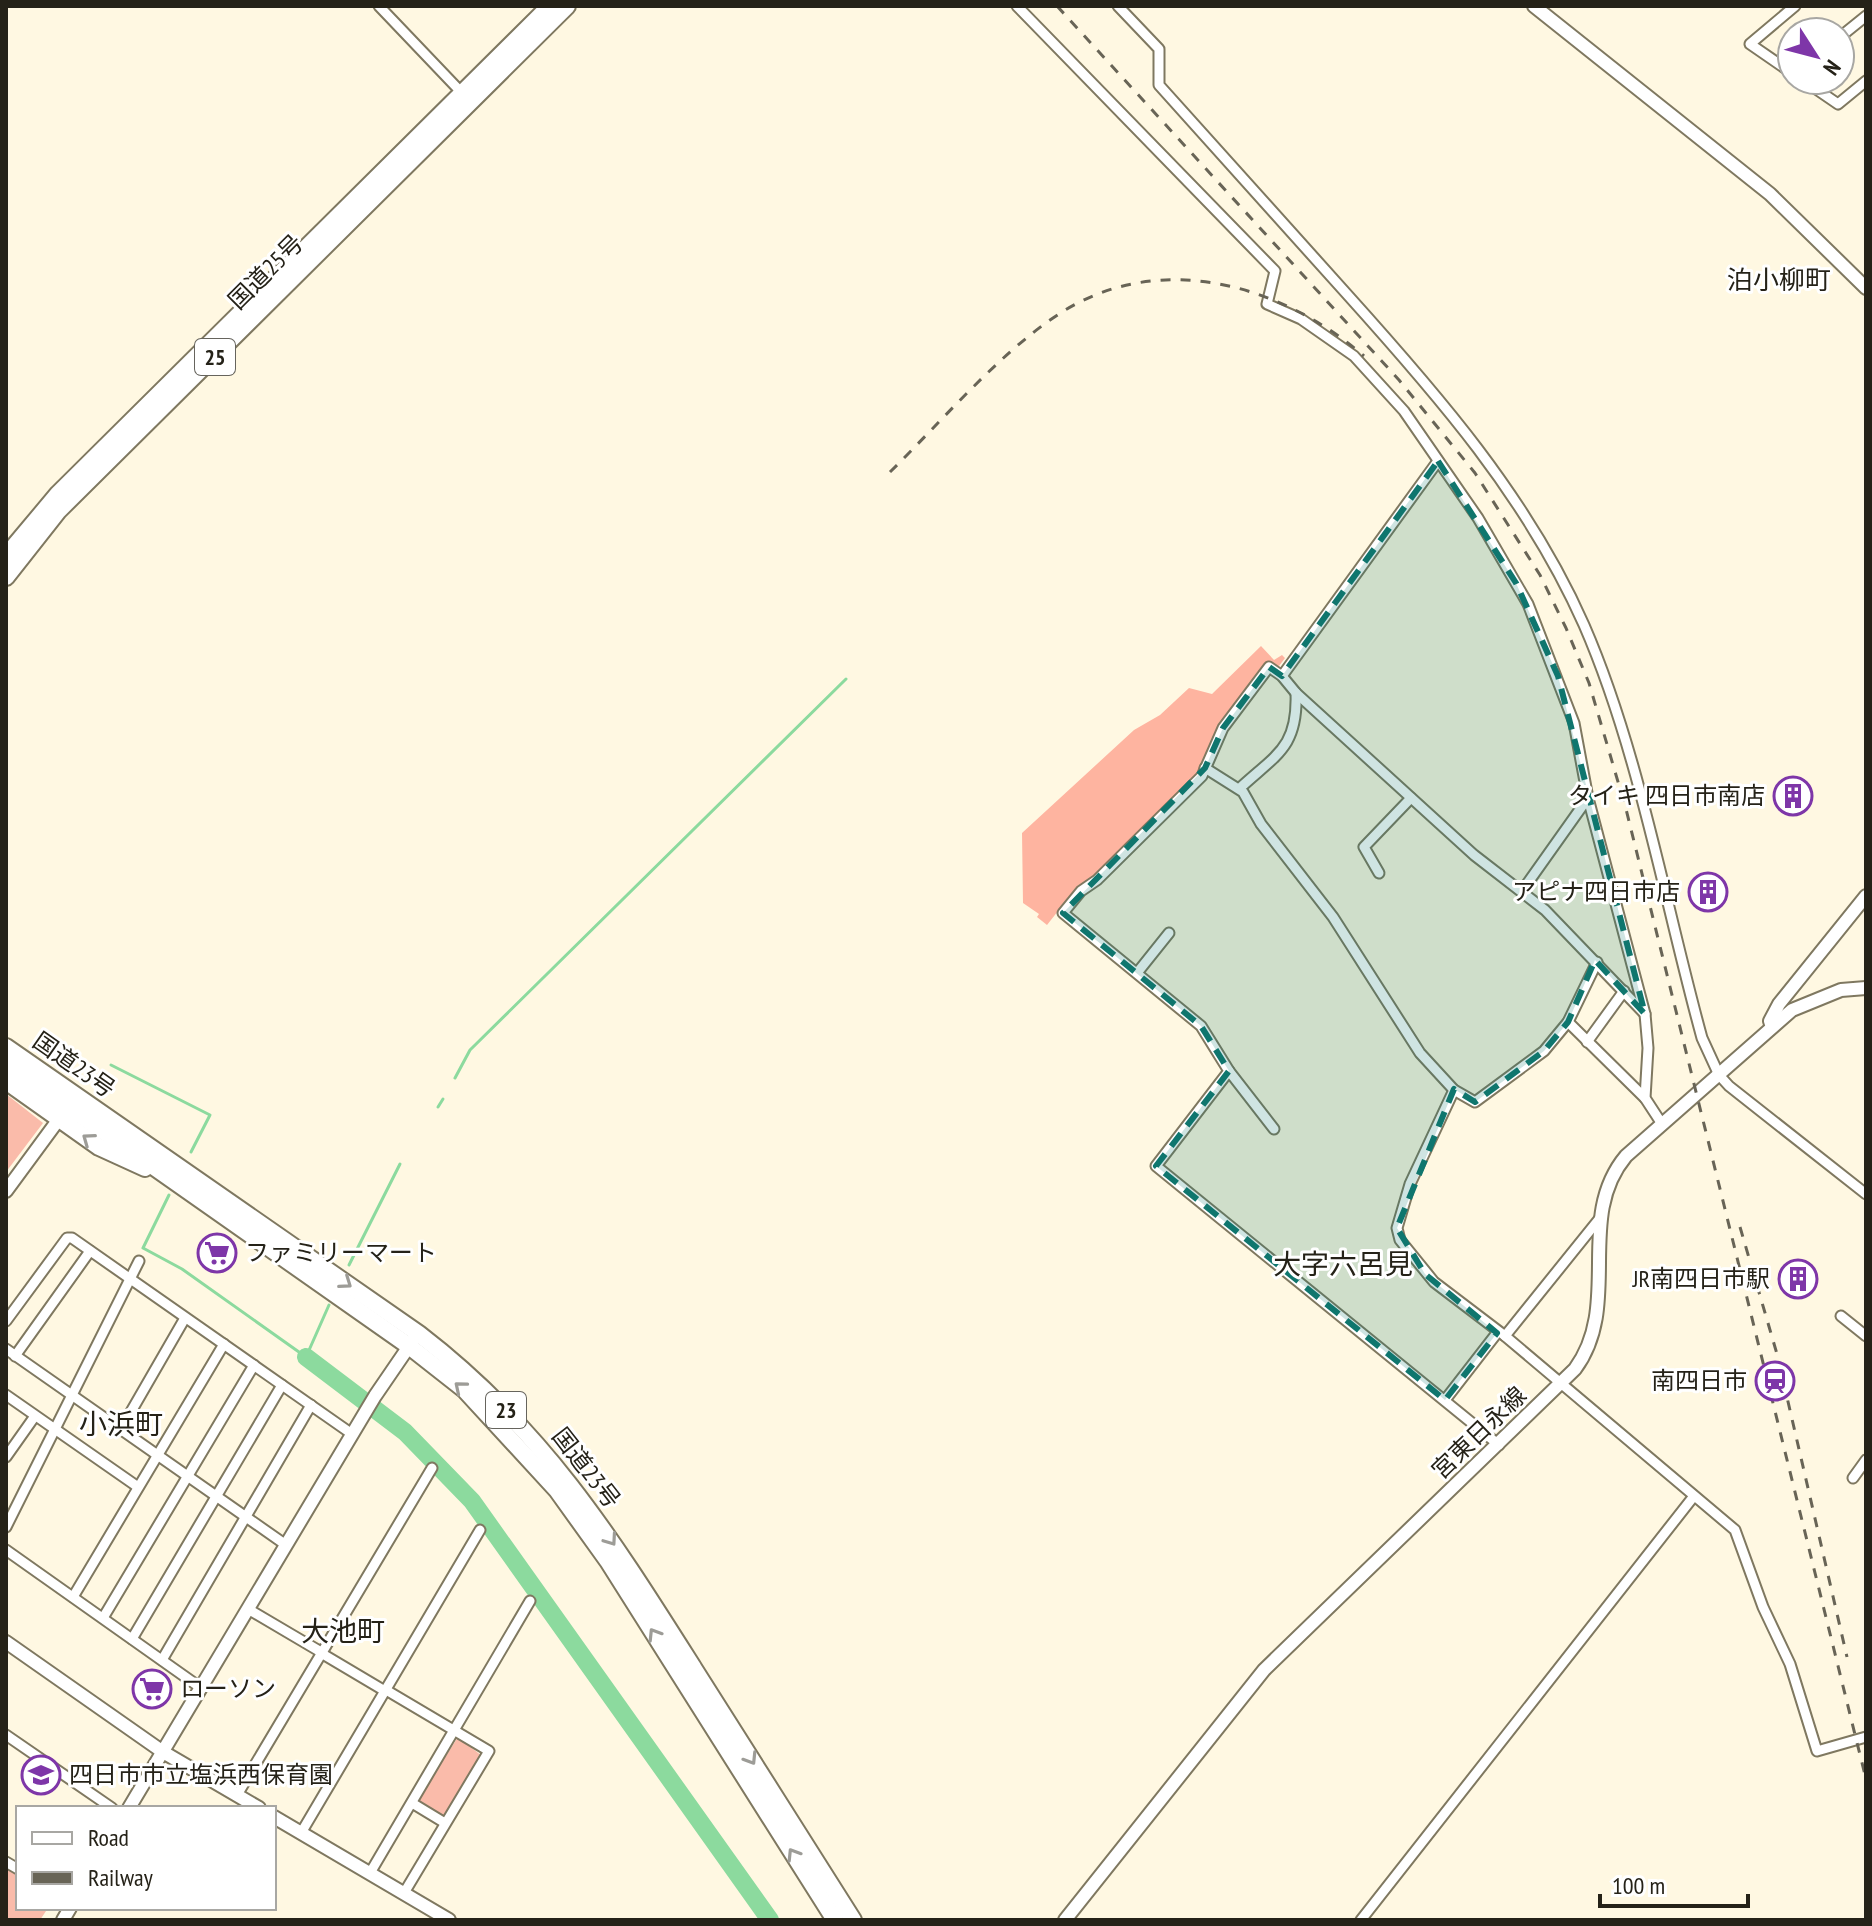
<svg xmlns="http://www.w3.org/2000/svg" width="1872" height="1926" font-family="'PT Sans Narrow','Noto Sans JP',sans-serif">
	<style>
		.green { fill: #fabbaa }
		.forest { fill: #feb4a0 }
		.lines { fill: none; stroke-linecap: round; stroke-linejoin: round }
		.stream { stroke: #8cda9e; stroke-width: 3 }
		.river { stroke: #8cda9e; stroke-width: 18 }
		.street-casing { stroke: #7f7860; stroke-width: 13 }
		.secondary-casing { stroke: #7f7860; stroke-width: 16 }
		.highway-casing { stroke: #7f7860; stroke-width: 20 }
		.street { stroke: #fff; stroke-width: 9 }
		.secondary { stroke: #fff; stroke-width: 12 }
		.highway { stroke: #fff; stroke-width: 16 }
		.rail { stroke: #686456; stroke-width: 3; stroke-dasharray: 10 10; stroke-linecap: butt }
		.oneway { stroke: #9d9c97 }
		.marked { fill: #0f766e; fill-opacity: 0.2; stroke: #0f766e; stroke-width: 6; stroke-dasharray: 16 10; stroke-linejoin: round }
		.labels { text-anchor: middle; stroke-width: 6; stroke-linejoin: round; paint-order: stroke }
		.shield { fill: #fff; stroke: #66645d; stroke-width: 2 }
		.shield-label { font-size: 22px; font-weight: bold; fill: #252218 }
		.street-label { font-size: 24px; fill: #252218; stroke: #fff }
		.poi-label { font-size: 24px; fill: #252218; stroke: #fff; text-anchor: end }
		.neighbourhood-label { font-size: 26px; fill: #252218; stroke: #fff }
		.quarter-label { font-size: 28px; fill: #252218; stroke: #fff }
	</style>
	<rect width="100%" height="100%" fill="#fff8e2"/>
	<g class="green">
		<polygon points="6,1094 43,1123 6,1172"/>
		<polygon points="458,1737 482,1756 443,1817 417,1801"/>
		<polygon points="6,1866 18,1873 18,1908 48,1908 40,1920 6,1920"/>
	</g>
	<polygon class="forest" points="1261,646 1274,660 1282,655 1285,658 1279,666 1270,664 1220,724 1197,774 1095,877 1077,887 1047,925 1037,917 1039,914 1023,903 1022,833 1134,730 1160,715 1189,688 1212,694"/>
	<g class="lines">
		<g class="stream">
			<polyline points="111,1065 210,1115 191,1152"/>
			<polyline points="455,1078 470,1050 846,679"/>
			<polyline points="438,1107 443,1099"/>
			<polyline points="169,1195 143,1248 182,1269 306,1357 329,1305"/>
			<polyline points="349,1265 400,1164"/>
		</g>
		<polyline class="river" points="306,1357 405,1432 472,1501 770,1920"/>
		<g class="street-casing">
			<g id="street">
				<polyline points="379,6 462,93"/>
				<polyline points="1017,6 1275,271 1267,304 1301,319 1354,356 1404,411 1478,518 1528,604 1574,723 1588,798 1645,1014 1648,1048 1645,1098 1662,1124"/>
				<path d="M1118,6l41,43v36c62,69 124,138 186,207 92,102 183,206 239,333 55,126 81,279 118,413l17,37 10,11 137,108"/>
				<polyline points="1840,37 1866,16"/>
				<polyline points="1792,73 1750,44 1795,6"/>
				<polyline points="1803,80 1838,104 1866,81"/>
				<polyline points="1282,676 1438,461"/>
				<polyline points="1205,768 1243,792 1261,824 1333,917 1420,1053 1454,1090 1475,1102 1544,1051 1568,1022 1597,962"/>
				<path d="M1240,788c37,-34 58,-41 56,-95"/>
				<polyline points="1379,873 1364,847 1411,798"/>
				<polyline points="1522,891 1588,798"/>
				<polyline points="1137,973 1169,933"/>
				<polyline points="1568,1022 1645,1098"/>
				<polyline points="1587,1042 1624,991"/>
				<polyline points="1229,1071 1274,1129"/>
				<polyline points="1454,1090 1410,1184 1397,1228 1400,1240 1434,1282 1505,1336 1735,1530 1763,1607 1790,1664 1817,1751 1866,1737"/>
				<polyline points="1841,1316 1866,1336"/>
				<polyline points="6,1321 67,1238 72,1238 352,1434"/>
				<polyline points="1505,1336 1600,1218"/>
				<polyline points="6,1349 286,1545"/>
				<polyline points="15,1356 90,1251"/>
				<polyline points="6,1395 138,1487"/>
				<polyline points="1445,1400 1497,1333"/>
				<polyline points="121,1429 185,1318"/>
				<polyline points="1499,1445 1156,1166 1229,1071 1201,1026 1063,913 1081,891 1097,880 1202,776 1223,728 1269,667 1282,676 1296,693 1474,855 1545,910 1645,1014"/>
				<polyline points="6,1457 35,1416"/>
				<polyline points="1853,1478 1866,1460"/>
				<polyline points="6,1527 139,1261"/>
				<polyline points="6,1550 201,1688"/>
				<polyline points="73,1597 224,1344"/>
				<polyline points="248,1609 321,1652"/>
				<polyline points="103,1618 254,1365"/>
				<polyline points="132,1639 282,1385"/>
				<polyline points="321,1653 385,1691"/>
				<polyline points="162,1660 311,1405"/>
				<polyline points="386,1690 489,1751 404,1893"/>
				<polyline points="6,1735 112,1808"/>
				<polyline points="237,1795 432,1468"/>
				<polyline points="412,1803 445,1823"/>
				<polyline points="301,1833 480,1530"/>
				<polyline points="6,1862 18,1869"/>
				<polyline points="370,1873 530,1601"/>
				<polyline points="1361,1920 1694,1496"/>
			</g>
		</g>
		<g class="secondary-casing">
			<g id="secondary">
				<polyline points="1534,6 1770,194 1866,288"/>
				<polyline points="1772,1027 1770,1021 1779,1004 1866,896"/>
				<polyline points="6,1191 59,1119"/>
				<polyline points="6,1642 163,1752 259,1808"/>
				<polyline points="129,1808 375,1396 414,1339"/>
				<polyline points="274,1817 449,1920"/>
				<polyline points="63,1920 70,1908"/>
				<path d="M1065,1920l199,-250 311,-301c48,-65 -1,-151 51,-213l166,-146 49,-20 25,-2"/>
			</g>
		</g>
		<g class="highway-casing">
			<g id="highway">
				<polyline points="6,556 58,494 550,6"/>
				<polyline points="6,577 58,511 567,6"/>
				<path d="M6,1047l413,287c125,96 192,204 275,335 53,84 106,167 159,251"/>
				<polyline points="6,1063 409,1346 465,1390 557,1490 608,1561 835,1920"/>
				<polyline points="6,1081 99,1147 145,1168"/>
			</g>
		</g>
		<use href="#street" class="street"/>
		<use href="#secondary" class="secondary"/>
		<use href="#highway" class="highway"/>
		<g class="rail">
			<polyline points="1057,6 1399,380 1475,473 1540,575 1566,628 1589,683 1626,809 1866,1779"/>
			<path d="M890,472c50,-49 106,-115 163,-154 100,-70 225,-36 311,38"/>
			<polyline points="1740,1227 1777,1354 1847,1657"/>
		</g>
	</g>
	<defs><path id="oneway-chevron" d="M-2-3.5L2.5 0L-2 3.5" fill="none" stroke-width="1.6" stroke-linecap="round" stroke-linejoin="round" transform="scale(2)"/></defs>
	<g class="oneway">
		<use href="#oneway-chevron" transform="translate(88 1139) rotate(-144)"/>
		<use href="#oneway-chevron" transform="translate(346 1283) rotate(35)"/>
		<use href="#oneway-chevron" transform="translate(460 1387) rotate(-140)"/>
		<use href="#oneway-chevron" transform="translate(611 1540) rotate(55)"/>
		<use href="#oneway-chevron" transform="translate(654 1634) rotate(-122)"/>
		<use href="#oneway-chevron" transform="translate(751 1759) rotate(58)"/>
		<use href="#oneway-chevron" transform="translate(793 1854) rotate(-122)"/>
	</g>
	<path class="marked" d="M1438,461l78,122 42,93 87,338 -50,-54 -27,62 -24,29 -69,51 -21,-13 -57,139 28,46 72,59 -52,67 -289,-234 73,-95 -28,-45 -138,-113 142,-145 18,-40 46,-61 13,9z"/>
	<defs>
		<g id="building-ring" transform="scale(2)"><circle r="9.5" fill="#fff" stroke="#7e36a8" stroke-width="1.5"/><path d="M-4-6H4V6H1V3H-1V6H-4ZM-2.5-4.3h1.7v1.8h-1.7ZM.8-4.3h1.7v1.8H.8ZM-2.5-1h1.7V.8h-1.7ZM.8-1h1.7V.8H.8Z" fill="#7e36a8"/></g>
		<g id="supermarket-ring" transform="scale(2)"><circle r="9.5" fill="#fff" stroke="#7e36a8" stroke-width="1.5"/><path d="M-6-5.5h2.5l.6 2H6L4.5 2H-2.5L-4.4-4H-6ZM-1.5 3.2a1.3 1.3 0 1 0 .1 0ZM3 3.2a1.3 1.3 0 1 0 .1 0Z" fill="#7e36a8"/></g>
		<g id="station-ring" transform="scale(2)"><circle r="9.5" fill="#fff" stroke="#7e36a8" stroke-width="1.5"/><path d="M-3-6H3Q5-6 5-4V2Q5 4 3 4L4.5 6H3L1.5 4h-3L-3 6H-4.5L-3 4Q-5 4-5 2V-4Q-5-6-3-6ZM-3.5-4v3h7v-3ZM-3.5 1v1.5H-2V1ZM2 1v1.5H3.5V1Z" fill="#7e36a8"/></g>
		<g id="school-ring" transform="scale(2)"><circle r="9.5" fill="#fff" stroke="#7e36a8" stroke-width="1.5"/><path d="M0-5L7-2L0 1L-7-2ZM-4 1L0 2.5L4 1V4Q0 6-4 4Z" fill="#7e36a8"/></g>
	</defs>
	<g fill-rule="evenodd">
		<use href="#building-ring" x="1793" y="796"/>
		<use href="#building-ring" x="1708" y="892"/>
		<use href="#supermarket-ring" x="217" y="1253"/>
		<use href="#building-ring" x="1798" y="1279"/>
		<use href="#station-ring" x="1775" y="1381"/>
		<use href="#supermarket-ring" x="152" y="1689"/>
		<use href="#school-ring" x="41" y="1775"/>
	</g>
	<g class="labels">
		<g class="shield">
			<rect x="195" y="339" width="40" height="36" rx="6"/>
			<rect x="486" y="1392" width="40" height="36" rx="6"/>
		</g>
		<g class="shield-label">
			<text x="215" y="365">25</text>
			<text x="506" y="1418">23</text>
		</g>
		<g class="street-label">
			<text transform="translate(266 272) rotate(-45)" y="8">国道25号</text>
			<text transform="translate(74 1065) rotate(35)" y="8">国道23号</text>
			<text transform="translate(1479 1433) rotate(-44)" y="8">宮東日永線</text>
			<text transform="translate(586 1468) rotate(52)" y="8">国道23号</text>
		</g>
		<g class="poi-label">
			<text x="1765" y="804">タイキ 四日市南店</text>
			<text x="1680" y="900">アピナ四日市店</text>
			<text x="245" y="1261" text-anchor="start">ファミリーマート</text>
			<text x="1770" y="1287">JR南四日市駅</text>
			<text x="1747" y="1389">南四日市</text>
			<text x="180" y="1697" text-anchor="start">ローソン</text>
			<text x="69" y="1783" text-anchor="start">四日市市立塩浜西保育園</text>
		</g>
		<g class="neighbourhood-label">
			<text x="1779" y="289">泊小柳町</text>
		</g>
		<g class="quarter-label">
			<text x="1343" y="1274">大字六呂見</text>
			<text x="121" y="1434">小浜町</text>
			<text x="343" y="1641">大池町</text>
		</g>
	</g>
	<rect width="1872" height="1926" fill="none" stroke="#252218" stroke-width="16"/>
	<rect x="16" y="1806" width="260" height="104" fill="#ffffff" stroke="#a8a7a3" stroke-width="2"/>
	<rect x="32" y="1832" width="40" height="12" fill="#ffffff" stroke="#a8a7a3" stroke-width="2"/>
	<text x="88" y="1846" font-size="24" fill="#252218">Road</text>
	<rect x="32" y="1872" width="40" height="12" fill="#686456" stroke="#a8a7a3" stroke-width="2"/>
	<text x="88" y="1886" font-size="24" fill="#252218">Railway</text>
	<g transform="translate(1816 56) rotate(126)"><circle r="38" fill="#ffffff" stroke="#a8a7a3" stroke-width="2"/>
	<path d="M0-6L14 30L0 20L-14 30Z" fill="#7e36a8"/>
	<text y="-12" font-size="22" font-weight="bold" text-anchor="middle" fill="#252218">N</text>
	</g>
	<path d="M1600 1894v12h148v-12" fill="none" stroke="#252218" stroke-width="4"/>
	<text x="1612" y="1894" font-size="24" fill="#252218" stroke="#ffffff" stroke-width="6" paint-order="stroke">100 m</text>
</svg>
